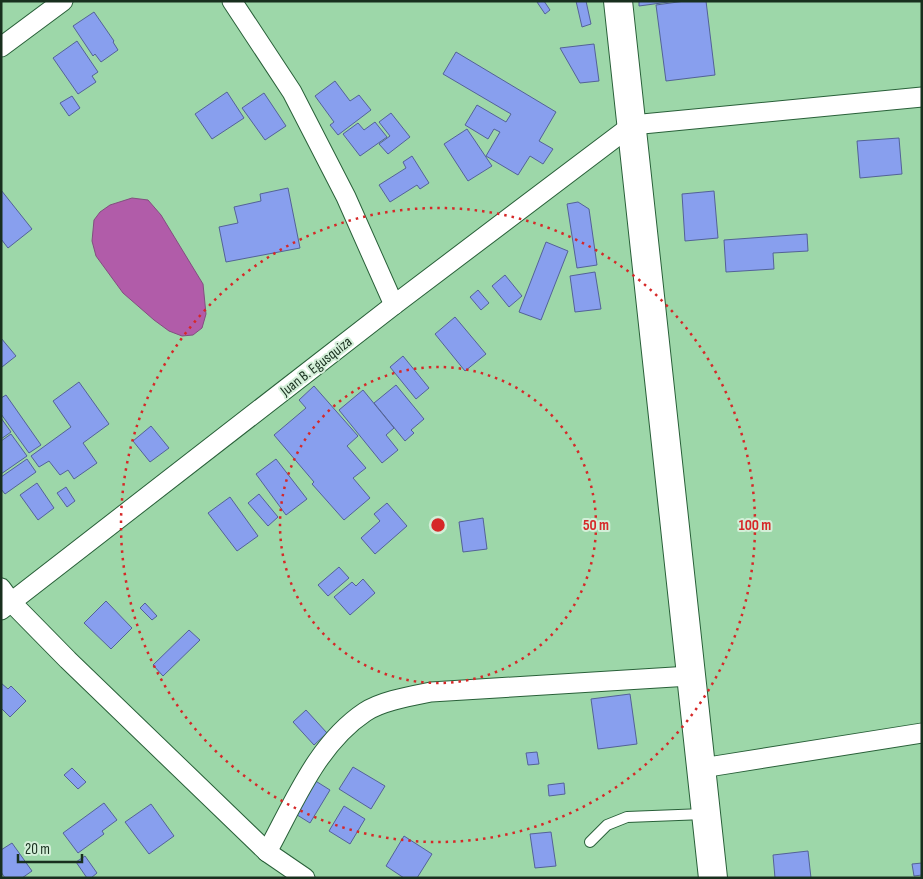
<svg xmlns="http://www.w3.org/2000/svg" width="923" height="879" font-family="'Sofia Sans Condensed',sans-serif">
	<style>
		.water { fill: #b15ca9; stroke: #834e7f }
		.building { fill: #889fee; stroke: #536297 }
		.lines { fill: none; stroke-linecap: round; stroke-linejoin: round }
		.lane-casing { stroke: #296039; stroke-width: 12 }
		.street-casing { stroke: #296039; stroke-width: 21 }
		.highway-casing { stroke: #296039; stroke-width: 30 }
		.lane { stroke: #fff; stroke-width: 10 }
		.street { stroke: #fff; stroke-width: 19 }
		.highway { stroke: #fff; stroke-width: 28 }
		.ring { fill: none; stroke: #d62828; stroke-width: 2.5; stroke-dasharray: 2.5 5 }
		.labels { text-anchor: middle; stroke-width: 4; stroke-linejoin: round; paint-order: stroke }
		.street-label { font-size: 15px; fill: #182f1e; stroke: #d3efd8 }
		.centre { fill: #d62828; stroke: #d3efd8; stroke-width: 2.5 }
		.ring-label { font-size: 15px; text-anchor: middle; font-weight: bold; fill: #d62828; stroke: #d3efd8; stroke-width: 4; stroke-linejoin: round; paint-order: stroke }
	</style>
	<rect width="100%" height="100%" fill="#9dd7a9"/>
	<polygon class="water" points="132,198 148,200 161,215 203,284 206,314 202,328 193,335 182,336 169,331 154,320 123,293 96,256 92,241 94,220 100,212 110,205"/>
	<g class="building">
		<polygon points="544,1 550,10 545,14 537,2"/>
		<polygon points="576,1 586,1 591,24 582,27"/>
		<polygon points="639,1 676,1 639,6"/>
		<polygon points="685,1 706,1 715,75 666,81 656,5"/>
		<polygon points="94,12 114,41 113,42 118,50 101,62 95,54 93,56 73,26"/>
		<polygon points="77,41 98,72 92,76 96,82 78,94 53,58"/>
		<polygon points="594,44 599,81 580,83 560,48"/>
		<polygon points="456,52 556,112 539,141 553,149 543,164 530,156 518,175 486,156 500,132 494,129 488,139 465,125 477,105 506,122 511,114 443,74"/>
		<polygon points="335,81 350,101 359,95 371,110 338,135 330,125 334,122 315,96"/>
		<polygon points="227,92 244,118 212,139 195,114"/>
		<polygon points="264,93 286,126 265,140 242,108"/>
		<polygon points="72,96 80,108 69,116 60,103"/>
		<polygon points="391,113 410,137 388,154 379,144 390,136 379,122"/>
		<polygon points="375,122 387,137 360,156 343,134 358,123 364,130"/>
		<polygon points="467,129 492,166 468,181 444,144"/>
		<polygon points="899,138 902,174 860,178 857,141"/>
		<polygon points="412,156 429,183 420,189 417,185 390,202 379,185 406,168 403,162"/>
		<polygon points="288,188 300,248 226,262 219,227 238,223 234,207 261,201 260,194"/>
		<polygon points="1,190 32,229 8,248 1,239"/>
		<polygon points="714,191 718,238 685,241 682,194"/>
		<polygon points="578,202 589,209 597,265 577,268 567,204"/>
		<polygon points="807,234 808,251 773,253 774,269 726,272 724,240"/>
		<polygon points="546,242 568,251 541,320 519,312"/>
		<polygon points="595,272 601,309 575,312 570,276"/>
		<polygon points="505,275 522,296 509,307 492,286"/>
		<polygon points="478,290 489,303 481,310 470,297"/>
		<polygon points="455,317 486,354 465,371 435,334"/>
		<polygon points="1,338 16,356 2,367 1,367"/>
		<polygon points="403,356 429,388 416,399 390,367"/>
		<polygon points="79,382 109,424 83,443 97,463 74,479 68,470 60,475 49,461 39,467 31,456 71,427 53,401"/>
		<polygon points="396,385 424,419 411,430 414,433 405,441 374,403"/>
		<polygon points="314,386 358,436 347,446 366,468 353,478 370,498 344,520 312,484 314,482 274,435 306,408 299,400"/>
		<polygon points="363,390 394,428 386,435 398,450 382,463 339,410"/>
		<polygon points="6,395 41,445 29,453 1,414 1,398"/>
		<polygon points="1,418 11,432 1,439"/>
		<polygon points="151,426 169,448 150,462 133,441"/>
		<polygon points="11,434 27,456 1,474 1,441"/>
		<polygon points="27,459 36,472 5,494 1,489 1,477"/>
		<polygon points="276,459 307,499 286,515 256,474"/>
		<polygon points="37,483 54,508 38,520 20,495"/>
		<polygon points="66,487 75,501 67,507 57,493"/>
		<polygon points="259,494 278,517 268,526 248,503"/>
		<polygon points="230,497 258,536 237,551 208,513"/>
		<polygon points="387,503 407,526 375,554 361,538 380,521 374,514"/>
		<polygon points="483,518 487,549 463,552 459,522"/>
		<polygon points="339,567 349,578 328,596 318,585"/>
		<polygon points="363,579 375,593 350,615 334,597 352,582 356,586"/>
		<polygon points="106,601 132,628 111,649 84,623"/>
		<polygon points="145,603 157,616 152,620 140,608"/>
		<polygon points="189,630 200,640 163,676 153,665"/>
		<polygon points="1,683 8,689 11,686 26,701 10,717 1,708"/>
		<polygon points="630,694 637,744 598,749 591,699"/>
		<polygon points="306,710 327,733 314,745 293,722"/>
		<polygon points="537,752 539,764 528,765 526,753"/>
		<polygon points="353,767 385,786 371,809 339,789"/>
		<polygon points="72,768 86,782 78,789 64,775"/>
		<polygon points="314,780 330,790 310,823 294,813"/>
		<polygon points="564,783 565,794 549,796 548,785"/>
		<polygon points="104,803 117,820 102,831 104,834 78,853 63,833"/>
		<polygon points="151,804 174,836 149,854 125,822"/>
		<polygon points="344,806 365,819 350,844 329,831"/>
		<polygon points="551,832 556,866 535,868 530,834"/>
		<polygon points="404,836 432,854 417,878 404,878 386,866"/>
		<polygon points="12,843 32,871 22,878 5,878 1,872 1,850"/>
		<polygon points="808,851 811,878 775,878 773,855"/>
		<polygon points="85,856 97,873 91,878 87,878 76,862"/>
		<polygon points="922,863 922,875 914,876 912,864"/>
	</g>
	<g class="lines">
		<g class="lane-casing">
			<polyline id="lane" points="590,842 607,825 627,817 704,814"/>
		</g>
		<g class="street-casing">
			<g id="street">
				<polyline points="232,1 292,92 346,197 394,305"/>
				<polyline points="1,47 63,1"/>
				<polyline points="1,588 12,603 68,660 267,852 305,878"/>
				<polyline points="1,610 394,305 632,125 922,97"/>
				<polyline points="702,768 922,733"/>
				<path d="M267,852c27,-49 50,-108 98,-140 16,-11 46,-16 66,-20l259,-16"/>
			</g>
		</g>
		<g class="highway-casing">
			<polyline id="highway" points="618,1 713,878"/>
		</g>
		<use href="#lane" class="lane"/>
		<use href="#street" class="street"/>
		<use href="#highway" class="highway"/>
	</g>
	<g class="ring">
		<circle cx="438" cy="525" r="158"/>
		<circle cx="438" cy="525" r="317"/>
	</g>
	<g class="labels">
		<g class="street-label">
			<text transform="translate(316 366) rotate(-38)" y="5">Juan B. Egusquiza</text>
		</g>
	</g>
	<circle cx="438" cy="525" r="8" class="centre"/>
	<g class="ring-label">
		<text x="596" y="530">50 m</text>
		<text x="755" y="530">100 m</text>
	</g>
	<rect width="923" height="879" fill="none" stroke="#182f1e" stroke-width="5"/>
	<path d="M18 854v8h64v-8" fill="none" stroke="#182f1e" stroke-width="2.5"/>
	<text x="25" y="854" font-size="15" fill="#182f1e" stroke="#d3efd8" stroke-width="4" paint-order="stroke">20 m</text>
</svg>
